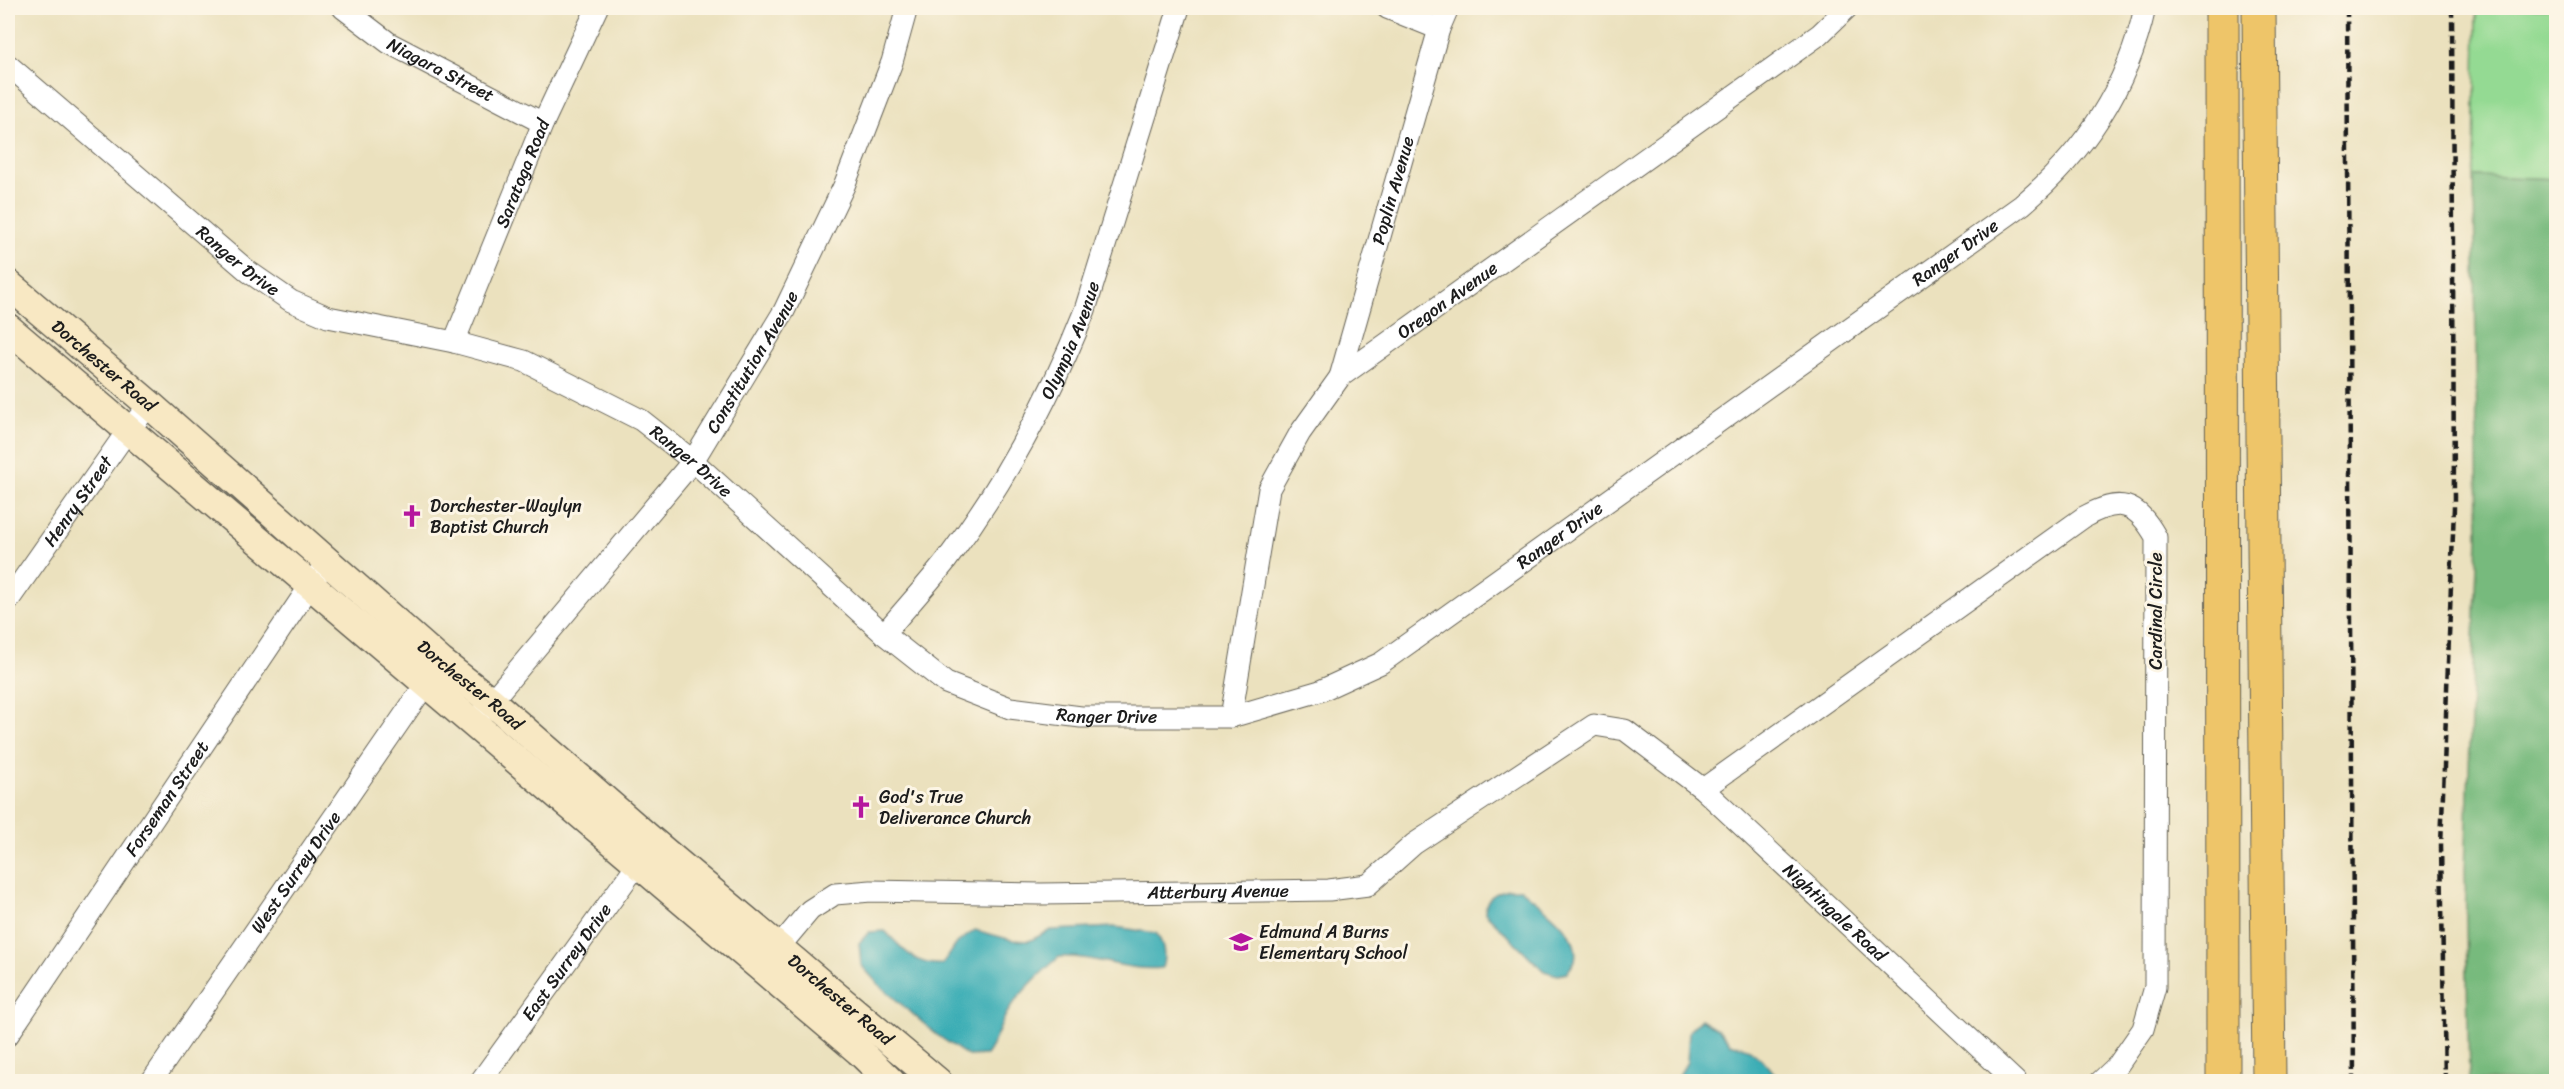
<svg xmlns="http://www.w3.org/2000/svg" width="2564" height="1089" font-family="Sriracha,sans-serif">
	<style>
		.green { fill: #94da93; stroke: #587b58; stroke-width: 1.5 }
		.forest { fill: #77ba7d; stroke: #4a6b4c; stroke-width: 1.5 }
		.water { fill: #3badb5; stroke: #2c6468; stroke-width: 1.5 }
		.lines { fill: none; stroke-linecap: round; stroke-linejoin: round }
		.street-casing { stroke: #646155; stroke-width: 23 }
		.secondary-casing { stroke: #646155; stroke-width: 31 }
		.highway-casing { stroke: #646155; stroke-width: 35 }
		.street { stroke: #fff; stroke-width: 21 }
		.secondary { stroke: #f8e8c3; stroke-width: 28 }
		.highway { stroke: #eec569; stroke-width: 33 }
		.rail { stroke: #1c1c1c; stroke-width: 4.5; stroke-dasharray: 9 4.5; stroke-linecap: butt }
		.labels { text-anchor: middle; stroke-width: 6; stroke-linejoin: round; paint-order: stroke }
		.street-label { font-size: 18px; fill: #1c1c1c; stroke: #fcf5e5 }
		.poi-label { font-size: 18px; fill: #1c1c1c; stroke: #fcf5e5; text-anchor: start }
	</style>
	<rect width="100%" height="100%" fill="#fcf5e5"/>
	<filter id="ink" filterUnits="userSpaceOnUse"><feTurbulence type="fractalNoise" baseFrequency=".0167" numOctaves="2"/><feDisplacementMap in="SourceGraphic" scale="12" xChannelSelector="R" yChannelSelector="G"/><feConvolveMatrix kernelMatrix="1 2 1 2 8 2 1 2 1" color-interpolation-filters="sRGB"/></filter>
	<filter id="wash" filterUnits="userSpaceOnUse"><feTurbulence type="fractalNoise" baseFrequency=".008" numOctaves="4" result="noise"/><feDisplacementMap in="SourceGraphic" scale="24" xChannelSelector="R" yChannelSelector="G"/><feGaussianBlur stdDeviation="1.35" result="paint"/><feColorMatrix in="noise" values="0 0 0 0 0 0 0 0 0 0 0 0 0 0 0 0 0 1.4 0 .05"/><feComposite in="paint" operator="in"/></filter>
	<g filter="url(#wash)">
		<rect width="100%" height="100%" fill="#ebe1be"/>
		<polygon class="green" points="2476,8 2556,8 2556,179 2474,176"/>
		<polygon class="forest" points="2474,176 2556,179 2556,1081 2469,1081 2465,870 2478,538"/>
		<g class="water">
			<path d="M1508,889h13c18,16 61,43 54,71 -1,4 -6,9 -8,13l-9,2 -14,-4 -59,-58c0,-15 9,-20 23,-24z"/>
			<path d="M1115,927l41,6c8,11 10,22 6,35 -35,4 -67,-13 -103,-11 -19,17 -39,35 -52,56 -8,14 -11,29 -21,42l-18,1 -31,-21 -58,-50 -18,-20 -2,-22 10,-11 16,-1c19,19 30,35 58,33l14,-21 18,-13 37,10 17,1 22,-11z"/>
			<polygon points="1701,1019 1718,1029 1730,1043 1747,1048 1767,1064 1780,1081 1680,1081 1678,1077 1687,1062 1689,1031"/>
		</g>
	</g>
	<g filter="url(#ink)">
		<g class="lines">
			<g class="street-casing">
				<g id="street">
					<path id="s1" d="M343,8l46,35 154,80"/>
					<polyline points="1387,8 1439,29"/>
					<path id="s2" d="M8,65l241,207 42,29 37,16 126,25 70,19 117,59 52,41 191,173 62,49 64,25 71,9h150l89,-26 61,-28 641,-458c63,-54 105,-116 123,-197"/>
					<path id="s3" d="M454,342l89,-219 54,-115"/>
					<path id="s4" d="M1340,377l99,-348 9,-21"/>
					<path id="s5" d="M8,601l120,-171 22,-25"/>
					<path id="s6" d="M884,634c20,-24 42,-48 62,-73 57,-76 104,-162 139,-251l94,-302"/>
					<path id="s7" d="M483,711l210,-250 91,-150 60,-125 48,-124 15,-54"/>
					<path id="s8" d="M1231,717l38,-228 31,-56 40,-56 480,-343 27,-26"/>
					<path d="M1703,789l381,-272c36,-20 52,-15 72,20l-1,450 -12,42 -25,36 -18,17"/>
					<path id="s9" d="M769,959l41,-49 25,-16 36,-3 170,3 288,-4 39,-5 46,-41 180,-119 31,5 78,59 313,293"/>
					<path id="s10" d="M8,1035l310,-461"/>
					<path id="s11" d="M151,1082l283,-410"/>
					<path id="s12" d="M480,1082l166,-230"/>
				</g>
			</g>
			<g class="secondary-casing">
				<g id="secondary">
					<path id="s13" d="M8,284l142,121 291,257 50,39 162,141 285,240"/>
					<polyline points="8,328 859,1051 891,1082"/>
				</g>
			</g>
			<g class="highway-casing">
				<g id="highway">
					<polyline points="2222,8 2223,1082"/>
					<polyline points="2259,8 2269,1082"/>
				</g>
			</g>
			<use href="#street" class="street"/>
			<use href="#secondary" class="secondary"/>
			<use href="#highway" class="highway"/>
			<g class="rail">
				<polyline points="2347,8 2354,1082"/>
				<polyline points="2445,1082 2441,845 2454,507 2452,8"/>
			</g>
		</g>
	</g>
	<defs>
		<g id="church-bare" transform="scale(1.8)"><path d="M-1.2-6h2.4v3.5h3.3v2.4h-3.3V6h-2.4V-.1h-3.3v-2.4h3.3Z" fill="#b5179e" stroke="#fcf5e5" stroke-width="2.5" paint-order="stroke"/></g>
		<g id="school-bare" transform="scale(1.8)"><path d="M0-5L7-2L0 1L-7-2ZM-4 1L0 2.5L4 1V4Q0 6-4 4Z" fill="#b5179e" stroke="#fcf5e5" stroke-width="2.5" paint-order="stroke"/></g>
	</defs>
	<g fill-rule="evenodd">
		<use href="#church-bare" x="412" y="516"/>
		<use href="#church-bare" x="861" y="807"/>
		<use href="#school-bare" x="1241" y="942"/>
	</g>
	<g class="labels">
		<g class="street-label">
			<text dy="6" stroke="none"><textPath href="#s1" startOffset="116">Niagara Street</textPath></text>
			<text dy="6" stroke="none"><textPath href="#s3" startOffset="182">Saratoga Road</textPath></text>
			<text dy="6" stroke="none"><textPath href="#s4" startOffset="194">Poplin Avenue</textPath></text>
			<text dy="6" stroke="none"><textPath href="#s2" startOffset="2300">Ranger Drive</textPath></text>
			<text dy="6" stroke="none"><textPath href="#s2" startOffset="302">Ranger Drive</textPath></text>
			<text dy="6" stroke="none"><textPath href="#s8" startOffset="496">Oregon Avenue</textPath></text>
			<text dy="6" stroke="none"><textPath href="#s6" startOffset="350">Olympia Avenue</textPath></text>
			<text dy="6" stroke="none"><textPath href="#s7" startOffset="442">Constitution Avenue</textPath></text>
			<text dy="6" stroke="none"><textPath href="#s13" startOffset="126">Dorchester Road</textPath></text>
			<text dy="6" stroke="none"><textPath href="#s2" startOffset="806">Ranger Drive</textPath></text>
			<text dy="6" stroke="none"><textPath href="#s5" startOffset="122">Henry Street</textPath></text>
			<text dy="6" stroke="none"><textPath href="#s2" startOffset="1814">Ranger Drive</textPath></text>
			<text transform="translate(2156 611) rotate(-90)" y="6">Cardinal Circle</text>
			<text dy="6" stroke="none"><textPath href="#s13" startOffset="612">Dorchester Road</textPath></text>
			<text dy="6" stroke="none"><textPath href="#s2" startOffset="1310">Ranger Drive</textPath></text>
			<text dy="6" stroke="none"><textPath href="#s10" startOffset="285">Forseman Street</textPath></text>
			<text dy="6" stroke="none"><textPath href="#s11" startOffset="255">West Surrey Drive</textPath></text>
			<text dy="6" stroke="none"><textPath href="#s9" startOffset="477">Atterbury Avenue</textPath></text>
			<text dy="6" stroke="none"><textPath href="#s9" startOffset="1214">Nightingale Road</textPath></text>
			<text dy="6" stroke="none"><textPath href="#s12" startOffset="148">East Surrey Drive</textPath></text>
			<text dy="6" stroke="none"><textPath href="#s13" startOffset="1098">Dorchester Road</textPath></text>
		</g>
		<g class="poi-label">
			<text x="430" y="512">Dorchester-Waylyn<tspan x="430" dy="21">Baptist Church</tspan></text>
			<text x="879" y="803">God's True<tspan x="879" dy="21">Deliverance Church</tspan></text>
			<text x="1259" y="938">Edmund A Burns<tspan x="1259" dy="21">Elementary School</tspan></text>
		</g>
	</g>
	<rect width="2564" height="1089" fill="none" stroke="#fcf5e5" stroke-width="30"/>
</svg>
